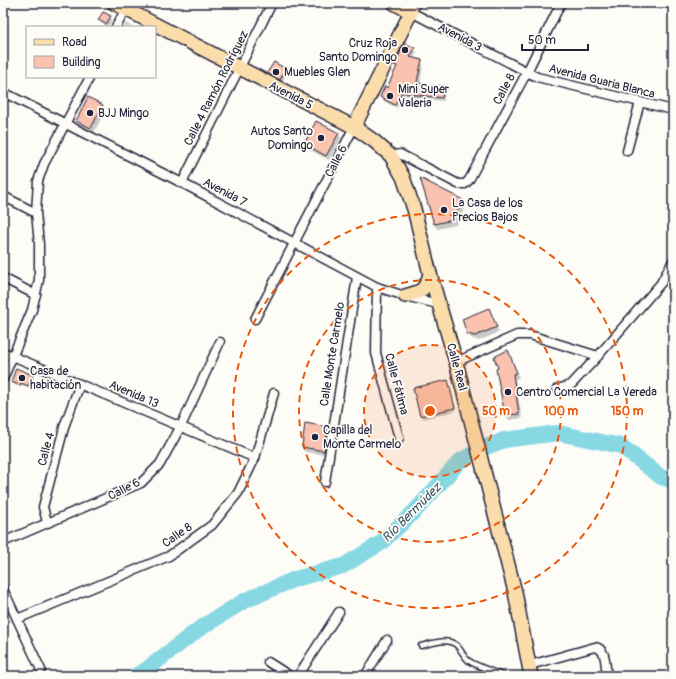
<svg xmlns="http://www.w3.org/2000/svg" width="676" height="679" font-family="Pangolin,sans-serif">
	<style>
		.shadow { fill: #0003 }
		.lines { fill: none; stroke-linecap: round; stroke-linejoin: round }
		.stream { stroke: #5f8fa0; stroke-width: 2.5 }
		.river { stroke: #88d8e4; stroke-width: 16 }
		.building { fill: #fac2af; stroke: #22223b }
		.lane-casing { stroke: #22223b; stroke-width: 7 }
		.street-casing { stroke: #22223b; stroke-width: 11 }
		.primary-casing { stroke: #22223b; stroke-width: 16 }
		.lane { stroke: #fdfcf7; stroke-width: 4 }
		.street { stroke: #fdfcf7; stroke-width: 8 }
		.primary { stroke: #faddab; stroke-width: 13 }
		.ring { fill: none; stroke: #e8590c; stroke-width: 2; stroke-dasharray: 7 5 }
		.poi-dot { fill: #22223b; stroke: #fdfcf7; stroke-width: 1.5 }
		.labels { text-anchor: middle; stroke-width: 3.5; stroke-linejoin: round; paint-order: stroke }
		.street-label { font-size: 12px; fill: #22223b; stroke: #fdfcf7 }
		.poi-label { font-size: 12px; fill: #22223b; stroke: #fdfcf7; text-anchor: start }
		.water-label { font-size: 13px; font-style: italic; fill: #41596e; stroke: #fdfcf7 }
		.centre { fill: #e8590c; stroke: #fdfcf7; stroke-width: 2 }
		.ring-label { font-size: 12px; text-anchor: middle; font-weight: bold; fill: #e8590c; stroke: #fdfcf7; stroke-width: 3.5; stroke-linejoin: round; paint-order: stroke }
	</style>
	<rect width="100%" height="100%" fill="#fdfcf7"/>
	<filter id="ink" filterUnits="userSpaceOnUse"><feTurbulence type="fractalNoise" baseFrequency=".025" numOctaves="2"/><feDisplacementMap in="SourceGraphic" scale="8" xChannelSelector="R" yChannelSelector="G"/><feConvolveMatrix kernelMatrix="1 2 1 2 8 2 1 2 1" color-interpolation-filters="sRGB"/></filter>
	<g filter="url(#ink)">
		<g class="shadow">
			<polygon points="110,17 112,20 108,27 101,23 100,20"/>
			<polygon points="125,23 133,27 124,27"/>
			<polygon points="414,48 417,52 413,59 421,61 423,65 420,84 427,87 443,87 445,91 444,101 413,98 404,95 397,108 383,101 381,97 388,89 397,68 395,65"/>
			<polygon points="286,69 288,72 282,82 270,76 268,73"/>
			<polygon points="102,105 105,110 94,133 80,125 77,121"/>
			<polygon points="338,133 341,138 329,160 308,149 305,144"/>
			<polygon points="422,180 463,201 466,206 456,225 437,229 434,224"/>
			<polygon points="489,309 499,332 479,341 471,338 468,333"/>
			<polygon points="510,356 519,378 515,379 522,418 509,420 506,415"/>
			<polygon points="32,376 34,379 30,388 23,385 21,387 14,385 12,382"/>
			<polygon points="448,382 456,411 423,419 414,389"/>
			<polygon points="306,424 327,428 330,432 327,455 305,452 303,447"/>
		</g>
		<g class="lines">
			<polyline class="stream" points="143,672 145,676"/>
			<polyline class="river" points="135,676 143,672 199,629 244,601 295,579 343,566 381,543 416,510 460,461 486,447 504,440 558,433 621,446 661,477 673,481"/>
		</g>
		<g class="building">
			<polygon points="103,12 111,16 106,24 98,20"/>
			<polygon points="405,43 415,48 410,57 422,60 417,82 428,86 444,86 442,98 410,94 402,92 395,105 380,97 385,86 387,88 397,66 394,65"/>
			<polygon points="274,62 286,69 280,80 267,73"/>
			<polygon points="88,97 103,105 91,128 76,121"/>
			<polygon points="316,121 339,133 326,156 304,144"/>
			<polygon points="420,178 463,200 453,220 434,224"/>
			<polygon points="489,308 497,327 475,336 467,334 462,319"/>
			<polygon points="508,350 517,373 513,374 519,414 505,415 496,369 498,368 494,357"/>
			<polygon points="16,368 33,375 28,386 21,383 20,385 11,382"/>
			<polygon points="448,380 455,408 420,416 413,388"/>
			<polygon points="305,423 328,427 324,451 302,447"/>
		</g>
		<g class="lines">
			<g class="lane-casing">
				<path id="lane" d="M421,646c12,-3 30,-10 38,2 3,4 6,10 10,13 9,6 24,10 35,15"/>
			</g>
			<g class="street-casing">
				<g id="street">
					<polyline points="416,3 411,12 537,77 673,110"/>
					<polyline points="116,27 129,3"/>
					<polyline points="3,92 182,183 377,287 405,296 438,304"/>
					<polyline points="627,151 640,102"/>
					<polyline points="391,156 400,154 458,184 465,184 469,180 527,72 561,3"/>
					<polyline points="182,183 272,3"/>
					<polyline points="3,196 36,213"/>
					<polyline points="3,278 36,295"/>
					<polyline points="377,287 376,353 399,438"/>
					<polyline points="255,319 354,127"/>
					<polyline points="3,352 255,458"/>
					<polyline points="456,362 517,335 530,335 598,356"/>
					<polyline points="3,379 32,310 39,280 39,244 36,213 38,181 44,164 90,77"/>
					<polyline points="557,389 571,385 598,356 661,283 673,261"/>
					<polyline points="325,482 357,277"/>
					<polyline points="47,522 43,507 65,424 80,384"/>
					<polyline points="3,542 141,483 160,464 181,426 220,342"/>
					<polyline points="3,589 41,670"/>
					<polyline points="17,619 169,556 212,525 238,493 255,458 274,393"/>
					<polyline points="268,662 290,676"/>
					<path d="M530,665l65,-18c12,2 10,18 12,29"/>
					<polyline points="298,676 339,612"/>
					<polyline points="365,676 387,640"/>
				</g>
			</g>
			<g class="primary-casing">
				<g id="primary">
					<polyline points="114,3 354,127 374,141 391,156 403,177 414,209 430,274 456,362 515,592 531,676"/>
					<polyline points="354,127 411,12 394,3"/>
					<path d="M405,296c16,-4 20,-5 25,-22"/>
				</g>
			</g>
			<use href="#lane" class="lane"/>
			<use href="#street" class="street"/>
			<use href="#primary" class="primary"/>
		</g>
	</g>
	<circle cx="430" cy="411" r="66" fill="#e8590c" fill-opacity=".12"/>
	<g class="ring">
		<circle cx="430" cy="411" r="66"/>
		<circle cx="430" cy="411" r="131"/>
		<circle cx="430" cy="411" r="197"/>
	</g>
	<g class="poi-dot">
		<circle cx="405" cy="50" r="4"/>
		<circle cx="276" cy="72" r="4"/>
		<circle cx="390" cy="96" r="4"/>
		<circle cx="90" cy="113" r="4"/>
		<circle cx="321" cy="138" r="4"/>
		<circle cx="444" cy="210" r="4"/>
		<circle cx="22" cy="378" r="4"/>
		<circle cx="508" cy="392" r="4"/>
		<circle cx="315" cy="437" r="4"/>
	</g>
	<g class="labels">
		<g class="street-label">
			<text transform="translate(460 37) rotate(28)" y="4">Avenida 3</text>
			<text transform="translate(602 81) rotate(14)" y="4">Avenida Guaria Blanca</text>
			<text transform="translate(216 88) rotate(-63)" y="4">Calle 4 Ramón Rodríguez</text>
			<text transform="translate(504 89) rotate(-62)" y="4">Calle 8</text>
			<text transform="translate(291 95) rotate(27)" y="4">Avenida 5</text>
			<text transform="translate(336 161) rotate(-63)" y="4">Calle 6</text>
			<text transform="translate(225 192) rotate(28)" y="4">Avenida 7</text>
			<text transform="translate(332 354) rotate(-81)" y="4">Calle Monte Carmelo</text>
			<text transform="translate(457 367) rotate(75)" y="4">Calle Real</text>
			<text transform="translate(397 384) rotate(75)" y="4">Calle Fátima</text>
			<text transform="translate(134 394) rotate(23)" y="4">Avenida 13</text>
			<text transform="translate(46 449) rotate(-75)" y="4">Calle 4</text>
			<text transform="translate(124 489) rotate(-27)" y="4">Calle 6</text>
			<text transform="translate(177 535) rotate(-35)" y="4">Calle 8</text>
		</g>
		<g class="poi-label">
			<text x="397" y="47" text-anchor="end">Cruz Roja<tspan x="397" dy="14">Santo Domingo</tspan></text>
			<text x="284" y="76">Muebles Glen</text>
			<text x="398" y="93">Mini Super<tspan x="398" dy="14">Valeria</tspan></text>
			<text x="98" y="117">BJJ Mingo</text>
			<text x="313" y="135" text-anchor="end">Autos Santo<tspan x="313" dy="14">Domingo</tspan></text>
			<text x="452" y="207">La Casa de los<tspan x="452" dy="14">Precios Bajos</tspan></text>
			<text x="30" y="375">Casa de<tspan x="30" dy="14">habitación</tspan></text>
			<text x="516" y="396">Centro Comercial La Vereda</text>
			<text x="323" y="434">Capilla del<tspan x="323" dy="14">Monte Carmelo</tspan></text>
		</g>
		<g class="water-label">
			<text transform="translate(411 512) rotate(-45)" y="5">Río Bermúdez</text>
		</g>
	</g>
	<circle cx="430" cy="411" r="6" class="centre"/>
	<g class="ring-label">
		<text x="496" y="415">50 m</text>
		<text x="561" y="415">100 m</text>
		<text x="627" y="415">150 m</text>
	</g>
	<rect width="676" height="679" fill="none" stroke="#fdfcf7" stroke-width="16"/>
	<rect x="8" y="8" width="660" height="663" fill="none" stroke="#22223b" stroke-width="1.5" filter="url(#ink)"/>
	<rect x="26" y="26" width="130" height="52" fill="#fdfcf7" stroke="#a5a5ac"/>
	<rect x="34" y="39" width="20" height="6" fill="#faddab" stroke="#a5a5ac"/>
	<text x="62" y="46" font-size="12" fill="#22223b">Road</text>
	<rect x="34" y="56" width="20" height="12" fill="#fac2af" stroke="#a5a5ac"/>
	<text x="62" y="66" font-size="12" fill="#22223b">Building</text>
	<path d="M522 44v6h66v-6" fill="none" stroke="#22223b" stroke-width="2"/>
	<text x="528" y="44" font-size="12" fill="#22223b" stroke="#fdfcf7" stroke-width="3" paint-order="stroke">50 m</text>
</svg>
